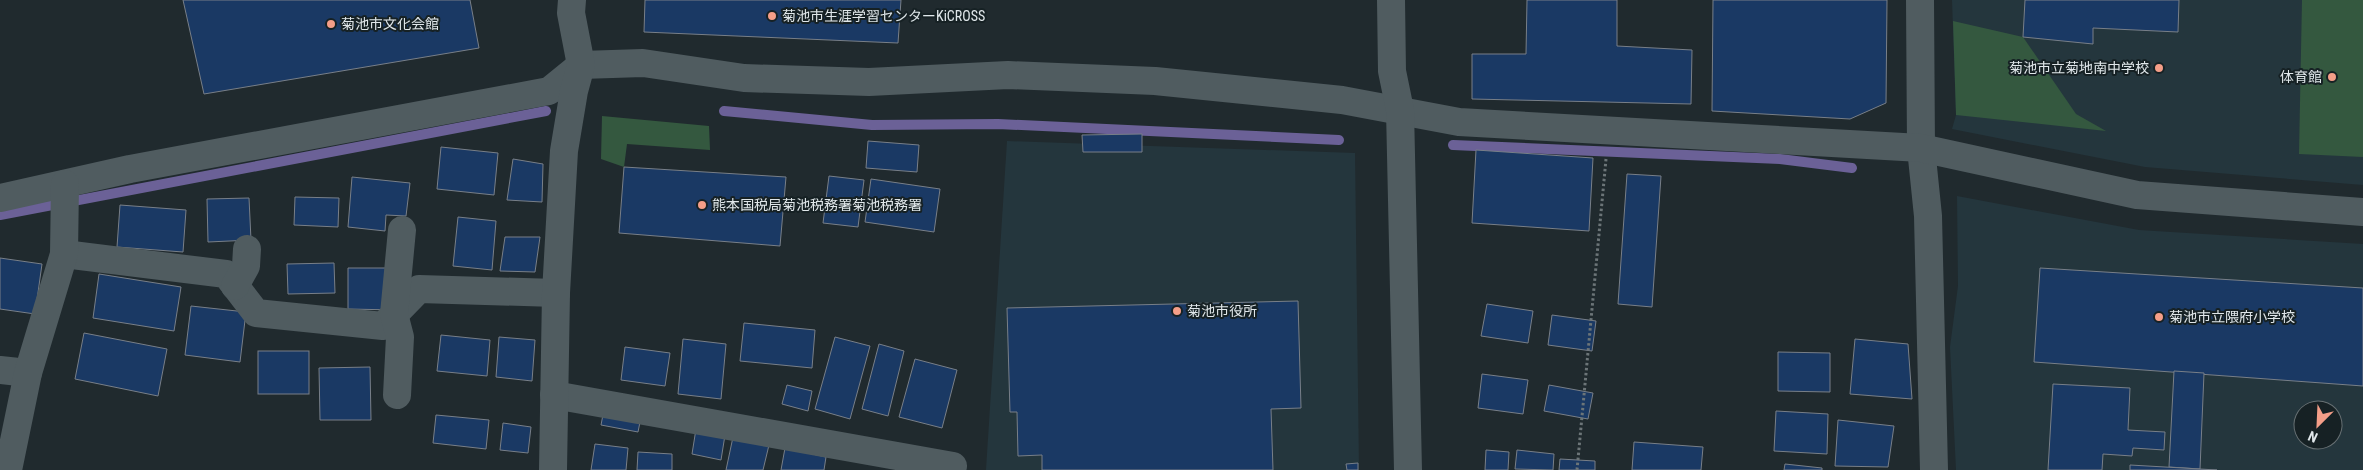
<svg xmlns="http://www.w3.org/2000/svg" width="2363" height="470" font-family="'Roboto Condensed','Noto Sans JP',sans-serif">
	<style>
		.built { fill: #24363d; fill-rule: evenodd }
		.green { fill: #34583f }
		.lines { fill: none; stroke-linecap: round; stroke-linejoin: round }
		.stream { stroke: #6b6197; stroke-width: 10 }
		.building { fill: #1a3964; stroke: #787f88 }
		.path { stroke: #6c7578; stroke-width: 3; stroke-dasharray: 2.5 2.5; stroke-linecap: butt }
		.minor { stroke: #505c60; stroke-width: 28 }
		.tertiary { stroke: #505c60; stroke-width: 28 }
		.poi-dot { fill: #f49e88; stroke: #162124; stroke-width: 2 }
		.labels { text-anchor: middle; stroke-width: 4; stroke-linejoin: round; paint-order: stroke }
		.poi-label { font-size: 14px; fill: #e0e7ea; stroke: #162124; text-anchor: start }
	</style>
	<rect width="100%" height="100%" fill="#202a2e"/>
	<g class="built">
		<polygon points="1952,0 2363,0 2363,185 2145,167 1952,129 1956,115"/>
		<polygon points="1007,141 1355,153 1359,470 986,470"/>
		<path d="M1957,196l182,34 224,14v226h-407l-6,-123 8,-61zM2303,410h30v30h-30z"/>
	</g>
	<g class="green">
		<polygon points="2302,0 2363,0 2363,157 2299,154"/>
		<polygon points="1953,21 2023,37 2076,114 2106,131 1956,115"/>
		<polygon points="602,116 709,126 710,150 627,144 624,167 601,159"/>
	</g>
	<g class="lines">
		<g class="stream">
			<polyline points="724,111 872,125 998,124 1339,140"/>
			<polyline points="1453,145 1780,159 1852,168"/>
			<polyline points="0,215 546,111"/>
		</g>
	</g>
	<g class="building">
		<polygon points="183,0 470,0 479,48 204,94"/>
		<polygon points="645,0 901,0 898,43 644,32"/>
		<polygon points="1527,0 1617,0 1617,46 1692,50 1691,104 1472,99 1472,54 1526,54"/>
		<polygon points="1713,0 1887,0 1886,103 1850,119 1712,111"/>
		<polygon points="2025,0 2179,0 2178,32 2093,28 2093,44 2023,37"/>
		<polygon points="1142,134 1142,152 1083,152 1082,135"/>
		<polygon points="868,141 919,145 917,172 866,168"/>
		<polygon points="441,147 498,153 494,195 437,189"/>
		<polygon points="1476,150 1593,158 1589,231 1472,223"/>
		<polygon points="513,159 543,164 542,202 507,200"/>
		<polygon points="624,167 786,177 780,246 619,233"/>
		<polygon points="1627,174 1661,176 1652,307 1618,304"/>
		<polygon points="829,176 864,180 858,227 823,223"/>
		<polygon points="352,177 410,183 406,216 386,215 385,231 348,227"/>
		<polygon points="871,179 940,189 934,232 865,222"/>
		<polygon points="295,197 339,198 338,227 294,225"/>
		<polygon points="249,198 251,240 208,242 207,199"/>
		<polygon points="120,205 186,210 183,252 117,247"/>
		<polygon points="458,217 496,221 492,270 453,266"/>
		<polygon points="505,237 540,237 535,272 500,271"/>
		<polygon points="0,258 42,264 35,314 0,309"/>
		<polygon points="334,263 335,293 288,294 287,264"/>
		<polygon points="348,268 396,268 396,310 348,309"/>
		<polygon points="2040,268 2363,288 2363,386 2034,362"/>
		<polygon points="99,274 181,287 174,331 93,318"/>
		<polygon points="1298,301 1301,408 1271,409 1273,470 1042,470 1042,455 1018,456 1017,412 1010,412 1007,308"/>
		<polygon points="1487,304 1533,311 1528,343 1481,336"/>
		<polygon points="191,306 246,312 240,362 185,355"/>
		<polygon points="1552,315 1596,321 1592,351 1548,345"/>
		<polygon points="744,323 815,330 812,368 740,361"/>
		<polygon points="84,333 167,349 158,396 75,379"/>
		<polygon points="441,335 490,340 487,376 437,371"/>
		<polygon points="499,337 535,340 532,381 496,377"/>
		<polygon points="835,337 870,346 850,419 815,409"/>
		<polygon points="683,339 726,344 721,399 678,394"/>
		<polygon points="1855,339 1908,344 1912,399 1850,394"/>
		<polygon points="879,344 904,351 888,416 862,409"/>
		<polygon points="625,347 670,353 665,386 621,380"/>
		<rect x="258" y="351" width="51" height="43"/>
		<polygon points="1778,352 1830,353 1830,392 1778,391"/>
		<polygon points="915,359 957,370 942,428 899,417"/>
		<polygon points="370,367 371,420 320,420 319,368"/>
		<polygon points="2174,371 2204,373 2200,469 2169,467"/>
		<polygon points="1482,374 1528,380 1523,414 1478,408"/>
		<polygon points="2053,384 2130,388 2128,430 2165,432 2164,450 2133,448 2132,456 2103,454 2102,470 2048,470"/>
		<polygon points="787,385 812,391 808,411 782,404"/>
		<polygon points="1549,385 1593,393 1588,419 1544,411"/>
		<polygon points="607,394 644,402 638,432 601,425"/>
		<polygon points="1776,411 1828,414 1827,454 1774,451"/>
		<polygon points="436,415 489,420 486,449 433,443"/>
		<polygon points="1838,420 1894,426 1888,467 1835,466"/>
		<polygon points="503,423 531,427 528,453 500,450"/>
		<polygon points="696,429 725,435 721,460 692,454"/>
		<polygon points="733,437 769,445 763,470 726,470"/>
		<polygon points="1634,442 1703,447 1701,470 1632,470"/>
		<polygon points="595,444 628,448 626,470 591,470"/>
		<polygon points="785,448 826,457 824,470 781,470"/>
		<polygon points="1486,450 1509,452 1508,470 1485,470"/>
		<polygon points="1517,450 1554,454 1553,470 1515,469"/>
		<polygon points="638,452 672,454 672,470 637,470"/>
		<polygon points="1560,459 1595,461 1595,470 1559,470"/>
		<polygon points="1358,463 1358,470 1347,470 1346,464"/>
		<polygon points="1785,464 1822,468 1822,470 1784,470"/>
		<polygon points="2130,465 2200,469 2217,470 2130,470"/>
	</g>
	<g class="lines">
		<polyline class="path" points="1577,470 1606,159"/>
		<g class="minor">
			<polyline points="1920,0 1921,148 1928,216 1934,470"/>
			<polyline points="0,198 130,169 549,91 581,65 643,63 744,78 869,82 1008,75 1155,81 1342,100 1459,122 1921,148 2137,195 2363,212"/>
			<polyline points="64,254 226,274 256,313 383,326 419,289 556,293"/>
			<polyline points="235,286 246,266 247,249"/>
			<polyline points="0,370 28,373"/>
			<polyline points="397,395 400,337 394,314 402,230"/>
			<polyline points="554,395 953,466"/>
			<polyline points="8,470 28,373 64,254 65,184"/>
			<polyline points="553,470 556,293 564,151 574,91 581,65 571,13 572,0"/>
		</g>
		<polyline class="tertiary" points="1391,0 1392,71 1400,110 1408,470"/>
	</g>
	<g class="poi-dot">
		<circle cx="772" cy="16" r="5"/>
		<circle cx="331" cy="24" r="5"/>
		<circle cx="2159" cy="68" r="5"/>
		<circle cx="2332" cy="77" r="5"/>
		<circle cx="702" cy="205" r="5"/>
		<circle cx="1177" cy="311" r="5"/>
		<circle cx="2159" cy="317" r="5"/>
	</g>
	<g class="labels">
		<g class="poi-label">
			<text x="782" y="21">菊池市生涯学習センターKiCROSS</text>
			<text x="341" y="29">菊池市文化会館</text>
			<text x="2149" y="73" text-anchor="end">菊池市立菊地南中学校</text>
			<text x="2322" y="82" text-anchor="end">体育館</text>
			<text x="712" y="210">熊本国税局菊池税務署菊池税務署</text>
			<text x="1187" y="316">菊池市役所</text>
			<text x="2169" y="322">菊池市立隈府小学校</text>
		</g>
	</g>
	<g transform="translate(2318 425) rotate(204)"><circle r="24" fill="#162124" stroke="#677073"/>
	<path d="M0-4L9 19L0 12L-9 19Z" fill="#f49e88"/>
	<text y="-8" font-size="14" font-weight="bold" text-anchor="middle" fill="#e0e7ea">N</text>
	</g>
</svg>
